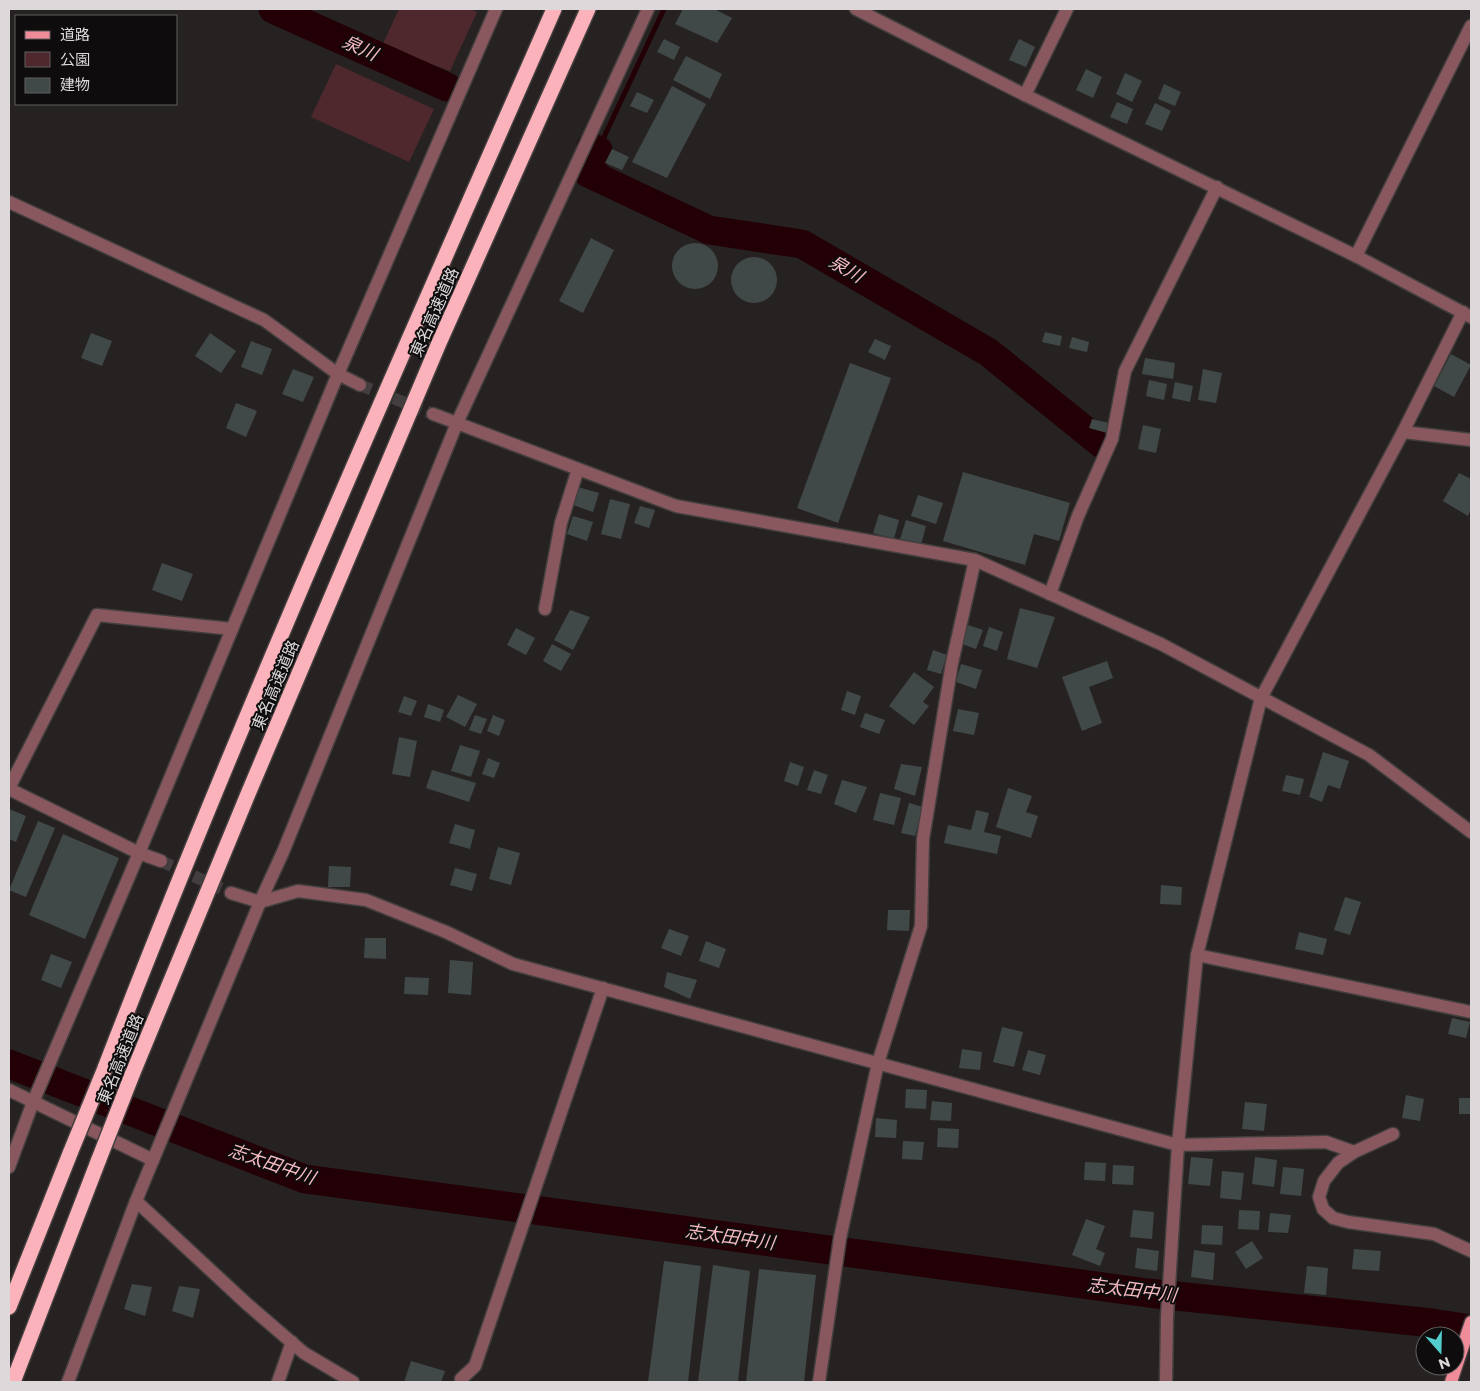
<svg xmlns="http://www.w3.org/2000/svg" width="1480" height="1391" font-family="Montserrat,'Noto Sans JP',sans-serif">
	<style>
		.green { fill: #4f282e }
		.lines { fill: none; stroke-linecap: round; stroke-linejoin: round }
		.stream { stroke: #220006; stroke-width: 5 }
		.river { stroke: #220006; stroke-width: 29 }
		.building { fill: #414848 }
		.minor-tunnel { stroke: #423d3e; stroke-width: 12; stroke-dasharray: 12 6; stroke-linecap: butt }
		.minor-casing { stroke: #443f3f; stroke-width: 15 }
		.major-casing { stroke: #443f3f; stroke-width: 15 }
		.highway-casing { stroke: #443f3f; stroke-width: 18 }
		.minor { stroke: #89585e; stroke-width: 12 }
		.major { stroke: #f08b99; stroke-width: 12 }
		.highway { stroke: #fcb2ba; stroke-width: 15 }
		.highway-bridge-casing { stroke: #443f3f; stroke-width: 18; stroke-linecap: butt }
		.highway-bridge { stroke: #fcb2ba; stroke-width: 15 }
		.labels { text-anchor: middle; stroke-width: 4; stroke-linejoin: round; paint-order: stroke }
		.street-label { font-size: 16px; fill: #ddd9da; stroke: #0e0c0c }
		.water-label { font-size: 18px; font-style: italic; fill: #f6bbc1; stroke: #0e0c0c }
	</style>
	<rect width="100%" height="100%" fill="#272222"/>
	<g class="green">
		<polygon points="399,9 469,9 477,12 450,71 382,46"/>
		<polygon points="336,64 434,109 409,162 311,117"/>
	</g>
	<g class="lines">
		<polyline class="stream" points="598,150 664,9"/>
		<g class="river">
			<polyline points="273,9 447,87"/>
			<polyline points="591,147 598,150 588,173 709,230 802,244 988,352 1102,444"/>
			<polyline points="9,1064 305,1179 1148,1293 1432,1323 1471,1329"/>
		</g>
	</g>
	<g class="building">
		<polygon points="683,9 714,9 732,18 717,43 675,24"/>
		<polygon points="664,39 680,47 674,60 657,52"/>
		<polygon points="1019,39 1035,47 1026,67 1009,60"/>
		<polygon points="686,56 722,74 710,99 673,80"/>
		<polygon points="1086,69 1102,77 1093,98 1076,90"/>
		<polygon points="1125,73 1142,81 1132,102 1116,94"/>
		<polygon points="1164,84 1181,92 1175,106 1158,99"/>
		<polygon points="672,86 706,104 667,178 632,162"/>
		<polygon points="637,92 654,100 647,113 630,106"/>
		<polygon points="1117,102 1133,109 1127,124 1110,117"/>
		<polygon points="1155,103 1171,111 1162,131 1145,124"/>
		<polygon points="612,149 629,157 622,170 605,163"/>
		<polygon points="591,238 614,250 583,313 559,301"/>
		<circle cx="695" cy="266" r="23"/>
		<circle cx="754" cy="280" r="23"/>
		<polygon points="1045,332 1062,336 1060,346 1042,342"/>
		<polygon points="91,333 112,341 102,366 81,358"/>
		<polygon points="210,333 236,351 221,373 195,356"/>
		<polygon points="1072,337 1089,342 1087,352 1069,348"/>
		<polygon points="875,339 891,346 885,360 868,352"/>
		<polygon points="251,341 272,349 262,375 241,367"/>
		<polygon points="1451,354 1471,365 1454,397 1434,386"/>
		<polygon points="1145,358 1175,363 1173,379 1142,374"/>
		<polygon points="850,363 891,378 838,523 797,508"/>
		<polygon points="293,369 314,377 303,402 282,394"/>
		<polygon points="1203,369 1222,373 1216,403 1198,400"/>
		<polygon points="1149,380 1167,384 1164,400 1146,396"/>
		<polygon points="1175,382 1193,386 1190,402 1172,398"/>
		<polygon points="236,403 257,411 246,437 226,428"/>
		<polygon points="1092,419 1109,423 1107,433 1089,428"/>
		<polygon points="1143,425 1161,429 1156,453 1138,449"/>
		<polygon points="963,472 1070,503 1059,541 1034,534 1025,565 943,541"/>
		<polygon points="1459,473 1471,479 1471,509 1468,516 1443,501"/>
		<polygon points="578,487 599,493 593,512 573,505"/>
		<polygon points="918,495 943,503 936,524 911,516"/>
		<polygon points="610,499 630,504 621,539 601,534"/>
		<polygon points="640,506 655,510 649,528 634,523"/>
		<polygon points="879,514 899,520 894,539 873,533"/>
		<polygon points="573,516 593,522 587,541 567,534"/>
		<polygon points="906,520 926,526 921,545 900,539"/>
		<polygon points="162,563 193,574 182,601 152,590"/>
		<polygon points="1020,608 1055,617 1037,668 1007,659"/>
		<polygon points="570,610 590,617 573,650 554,640"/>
		<polygon points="968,625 983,630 976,649 962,644"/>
		<polygon points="989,627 1003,632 997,651 983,646"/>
		<polygon points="516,628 535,638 526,655 507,645"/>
		<polygon points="552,644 571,654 561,671 543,661"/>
		<polygon points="933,650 947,655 941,674 927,670"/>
		<polygon points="1107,661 1113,678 1089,687 1102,723 1082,731 1062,677"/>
		<polygon points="961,664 982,670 976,689 956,682"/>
		<polygon points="914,672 934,687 923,702 929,706 914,725 889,706"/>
		<polygon points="847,691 861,696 855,715 841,710"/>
		<polygon points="458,695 477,704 465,727 446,717"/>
		<polygon points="404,696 417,701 411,716 398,712"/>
		<polygon points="428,704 444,710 440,722 424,717"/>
		<polygon points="958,709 979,713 974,735 953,731"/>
		<polygon points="865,713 885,720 879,734 860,727"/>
		<polygon points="475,715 487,719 481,734 469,730"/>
		<polygon points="493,715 505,720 499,736 487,731"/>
		<polygon points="399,737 417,741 410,777 392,774"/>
		<polygon points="460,745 480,751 471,777 451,771"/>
		<polygon points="1323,752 1349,761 1340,789 1328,785 1322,802 1309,797"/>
		<polygon points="488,758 500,763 494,778 482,774"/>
		<polygon points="790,762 804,767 798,786 784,781"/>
		<polygon points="901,764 922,767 915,796 894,789"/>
		<polygon points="432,770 476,783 469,802 426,788"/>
		<polygon points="814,770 828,775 821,794 807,790"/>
		<polygon points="1286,775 1304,779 1300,795 1282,791"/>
		<polygon points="842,780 867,787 856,813 834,804"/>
		<polygon points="1008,788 1032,796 1026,812 1038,816 1031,838 996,827"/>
		<polygon points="880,793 901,798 894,825 873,820"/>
		<polygon points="909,803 923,807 915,836 901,833"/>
		<polygon points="9,809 26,816 16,842 9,839"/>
		<polygon points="976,810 989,813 984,832 1001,836 997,854 944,843 948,825 971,830"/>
		<polygon points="38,821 55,828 26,897 9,890"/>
		<polygon points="455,824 475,830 470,849 449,843"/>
		<polygon points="63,834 119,858 85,939 29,915"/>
		<polygon points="498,847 520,853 511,885 489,879"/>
		<polygon points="329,866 351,867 350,887 328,887"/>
		<polygon points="455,868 477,874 472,891 450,885"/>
		<polygon points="1161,885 1182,887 1181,905 1160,904"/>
		<polygon points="1345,897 1361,902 1350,935 1334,930"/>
		<polygon points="888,910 910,910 909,931 887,930"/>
		<polygon points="669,929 689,936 681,956 661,948"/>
		<polygon points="1299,932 1327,939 1323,955 1295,949"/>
		<polygon points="365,938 386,938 386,959 364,958"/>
		<polygon points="706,941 726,949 719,968 699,961"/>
		<polygon points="51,954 72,962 61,988 41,980"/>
		<polygon points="450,960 473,962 471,995 448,993"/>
		<polygon points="667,972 697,980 690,999 664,987"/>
		<polygon points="405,977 429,978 428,995 404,994"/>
		<polygon points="1452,1018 1470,1022 1466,1038 1448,1034"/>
		<polygon points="1002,1027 1023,1032 1014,1067 993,1062"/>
		<polygon points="962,1049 982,1052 980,1070 959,1068"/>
		<polygon points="1028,1050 1046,1055 1040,1075 1022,1070"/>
		<polygon points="906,1089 927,1090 926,1109 905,1108"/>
		<polygon points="1406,1095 1424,1099 1420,1121 1402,1118"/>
		<rect x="1459" y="1098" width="12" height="16"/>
		<polygon points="932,1101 952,1103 951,1121 930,1120"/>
		<polygon points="1245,1102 1267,1104 1264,1131 1242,1129"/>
		<polygon points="876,1118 897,1120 896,1138 875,1137"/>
		<polygon points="938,1128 959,1129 958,1148 937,1147"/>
		<polygon points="903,1141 924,1142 922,1160 902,1159"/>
		<polygon points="1191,1157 1213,1159 1210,1186 1188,1184"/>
		<polygon points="1255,1157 1277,1160 1274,1187 1252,1184"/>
		<polygon points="1085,1162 1106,1163 1105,1181 1084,1180"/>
		<polygon points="1113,1165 1134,1166 1133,1185 1112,1184"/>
		<polygon points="1283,1167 1304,1169 1301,1196 1280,1194"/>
		<polygon points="1222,1171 1244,1173 1241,1200 1220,1198"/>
		<polygon points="1133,1210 1154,1212 1152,1239 1130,1237"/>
		<polygon points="1239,1210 1260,1211 1259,1230 1238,1229"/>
		<polygon points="1270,1213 1291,1215 1288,1233 1268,1232"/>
		<polygon points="1086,1219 1105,1226 1096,1249 1105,1253 1100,1266 1072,1255"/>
		<polygon points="1202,1225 1223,1226 1222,1245 1201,1244"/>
		<polygon points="1252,1241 1263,1258 1246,1269 1235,1252"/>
		<polygon points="1137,1248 1159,1251 1157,1271 1135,1268"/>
		<polygon points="1354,1249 1381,1251 1379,1271 1352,1269"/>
		<polygon points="1194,1250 1215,1253 1213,1280 1191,1277"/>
		<polygon points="664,1261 701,1266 688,1382 648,1382"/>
		<polygon points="713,1265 750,1271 738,1382 698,1382"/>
		<polygon points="1307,1266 1328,1268 1326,1295 1304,1293"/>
		<polygon points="759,1269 816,1275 804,1382 746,1382"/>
		<polygon points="132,1284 152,1287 145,1316 124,1309"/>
		<polygon points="179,1286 200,1289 193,1318 172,1311"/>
		<polygon points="411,1361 445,1371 441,1382 404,1382"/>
	</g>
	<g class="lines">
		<g class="minor-tunnel">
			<polyline points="360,385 433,414"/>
			<polyline points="161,861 231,893"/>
		</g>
		<g class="minor-casing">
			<g id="minor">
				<polyline points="856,9 1025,95 1356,256 1471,317"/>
				<polyline points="1025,95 1067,9"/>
				<polyline points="9,202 264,320 338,374 360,385"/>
				<polyline points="1356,256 1471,26"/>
				<polyline points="433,414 676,506 975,560 1161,644 1369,755 1471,832"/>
				<polyline points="1403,432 1471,440"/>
				<polyline points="1050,594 1078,516 1112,439 1125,371 1217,187"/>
				<polyline points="545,609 561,523 578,469"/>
				<polyline points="9,788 97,615 232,629"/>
				<polyline points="9,789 139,853 161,861"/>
				<polyline points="231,893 260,902 298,891 366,900 446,932 513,964 1178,1145 1326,1142 1354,1152"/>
				<polyline points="1197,955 1471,1012"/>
				<polyline points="9,1090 153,1160"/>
				<polyline points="1393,1134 1354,1152 1338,1163 1324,1181 1319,1197 1323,1209 1333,1218 1348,1222 1434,1234 1471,1251"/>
				<polyline points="9,1167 33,1102 139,853 338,374 496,9"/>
				<polyline points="136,1201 247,1304 304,1353 353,1382"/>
				<polyline points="461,1379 475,1366 603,988"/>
				<polyline points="68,1382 136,1201 260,902 283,852 457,423 648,9"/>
				<polyline points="278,1382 292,1342"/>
				<polyline points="819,1382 840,1238 878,1063 921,926 923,839 952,663 975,560"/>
				<polyline points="1166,1382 1167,1317 1178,1145 1197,955 1261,698 1403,432 1463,312"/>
			</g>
		</g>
		<g class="major-casing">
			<polyline id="major" points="1451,1382 1471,1322"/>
		</g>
		<g class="highway-casing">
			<g id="highway">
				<path d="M105,1068c138,-358 295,-708 449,-1059"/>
				<polyline points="132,1075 248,794 439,343 588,9"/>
				<polyline points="9,1307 71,1151"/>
				<polyline points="13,1382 99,1159"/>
			</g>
		</g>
		<use href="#minor" class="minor"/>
		<use href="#major" class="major"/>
		<use href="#highway" class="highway"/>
		<g class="highway-bridge-casing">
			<g id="highway-bridge">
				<polyline points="71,1151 105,1068"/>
				<polyline points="99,1159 132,1075"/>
			</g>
		</g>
		<use href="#highway-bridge" class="highway-bridge"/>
	</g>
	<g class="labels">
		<g class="street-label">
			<text transform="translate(434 312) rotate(-66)" y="6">東名高速道路</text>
			<text transform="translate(275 685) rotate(-67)" y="6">東名高速道路</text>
			<text transform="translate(120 1059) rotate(-68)" y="6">東名高速道路</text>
		</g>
		<g class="water-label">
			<text transform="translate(360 48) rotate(24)" y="6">泉川</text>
			<text transform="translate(846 269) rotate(30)" y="6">泉川</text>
			<text transform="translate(272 1164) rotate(19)" y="6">志太田中川</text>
			<text transform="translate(730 1237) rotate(8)" y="6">志太田中川</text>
			<text transform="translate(1132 1290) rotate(7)" y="6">志太田中川</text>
		</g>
	</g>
	<rect width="1480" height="1391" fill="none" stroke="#ddd9da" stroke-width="20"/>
	<rect x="15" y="15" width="162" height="90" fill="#0e0c0c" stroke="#615e5e"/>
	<rect x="25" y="31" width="25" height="8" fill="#f08b99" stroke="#615e5e"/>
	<text x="60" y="40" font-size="15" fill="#ddd9da">道路</text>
	<rect x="25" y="52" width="25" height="15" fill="#4f282e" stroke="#615e5e"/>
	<text x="60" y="65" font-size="15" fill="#ddd9da">公園</text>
	<rect x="25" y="78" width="25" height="15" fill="#414848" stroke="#615e5e"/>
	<text x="60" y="90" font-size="15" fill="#ddd9da">建物</text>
	<g transform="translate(1440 1351) rotate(160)"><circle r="24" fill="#0e0c0c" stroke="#615e5e"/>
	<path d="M0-4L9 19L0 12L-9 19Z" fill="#52cdcc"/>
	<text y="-8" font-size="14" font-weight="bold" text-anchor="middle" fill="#ddd9da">N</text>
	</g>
</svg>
